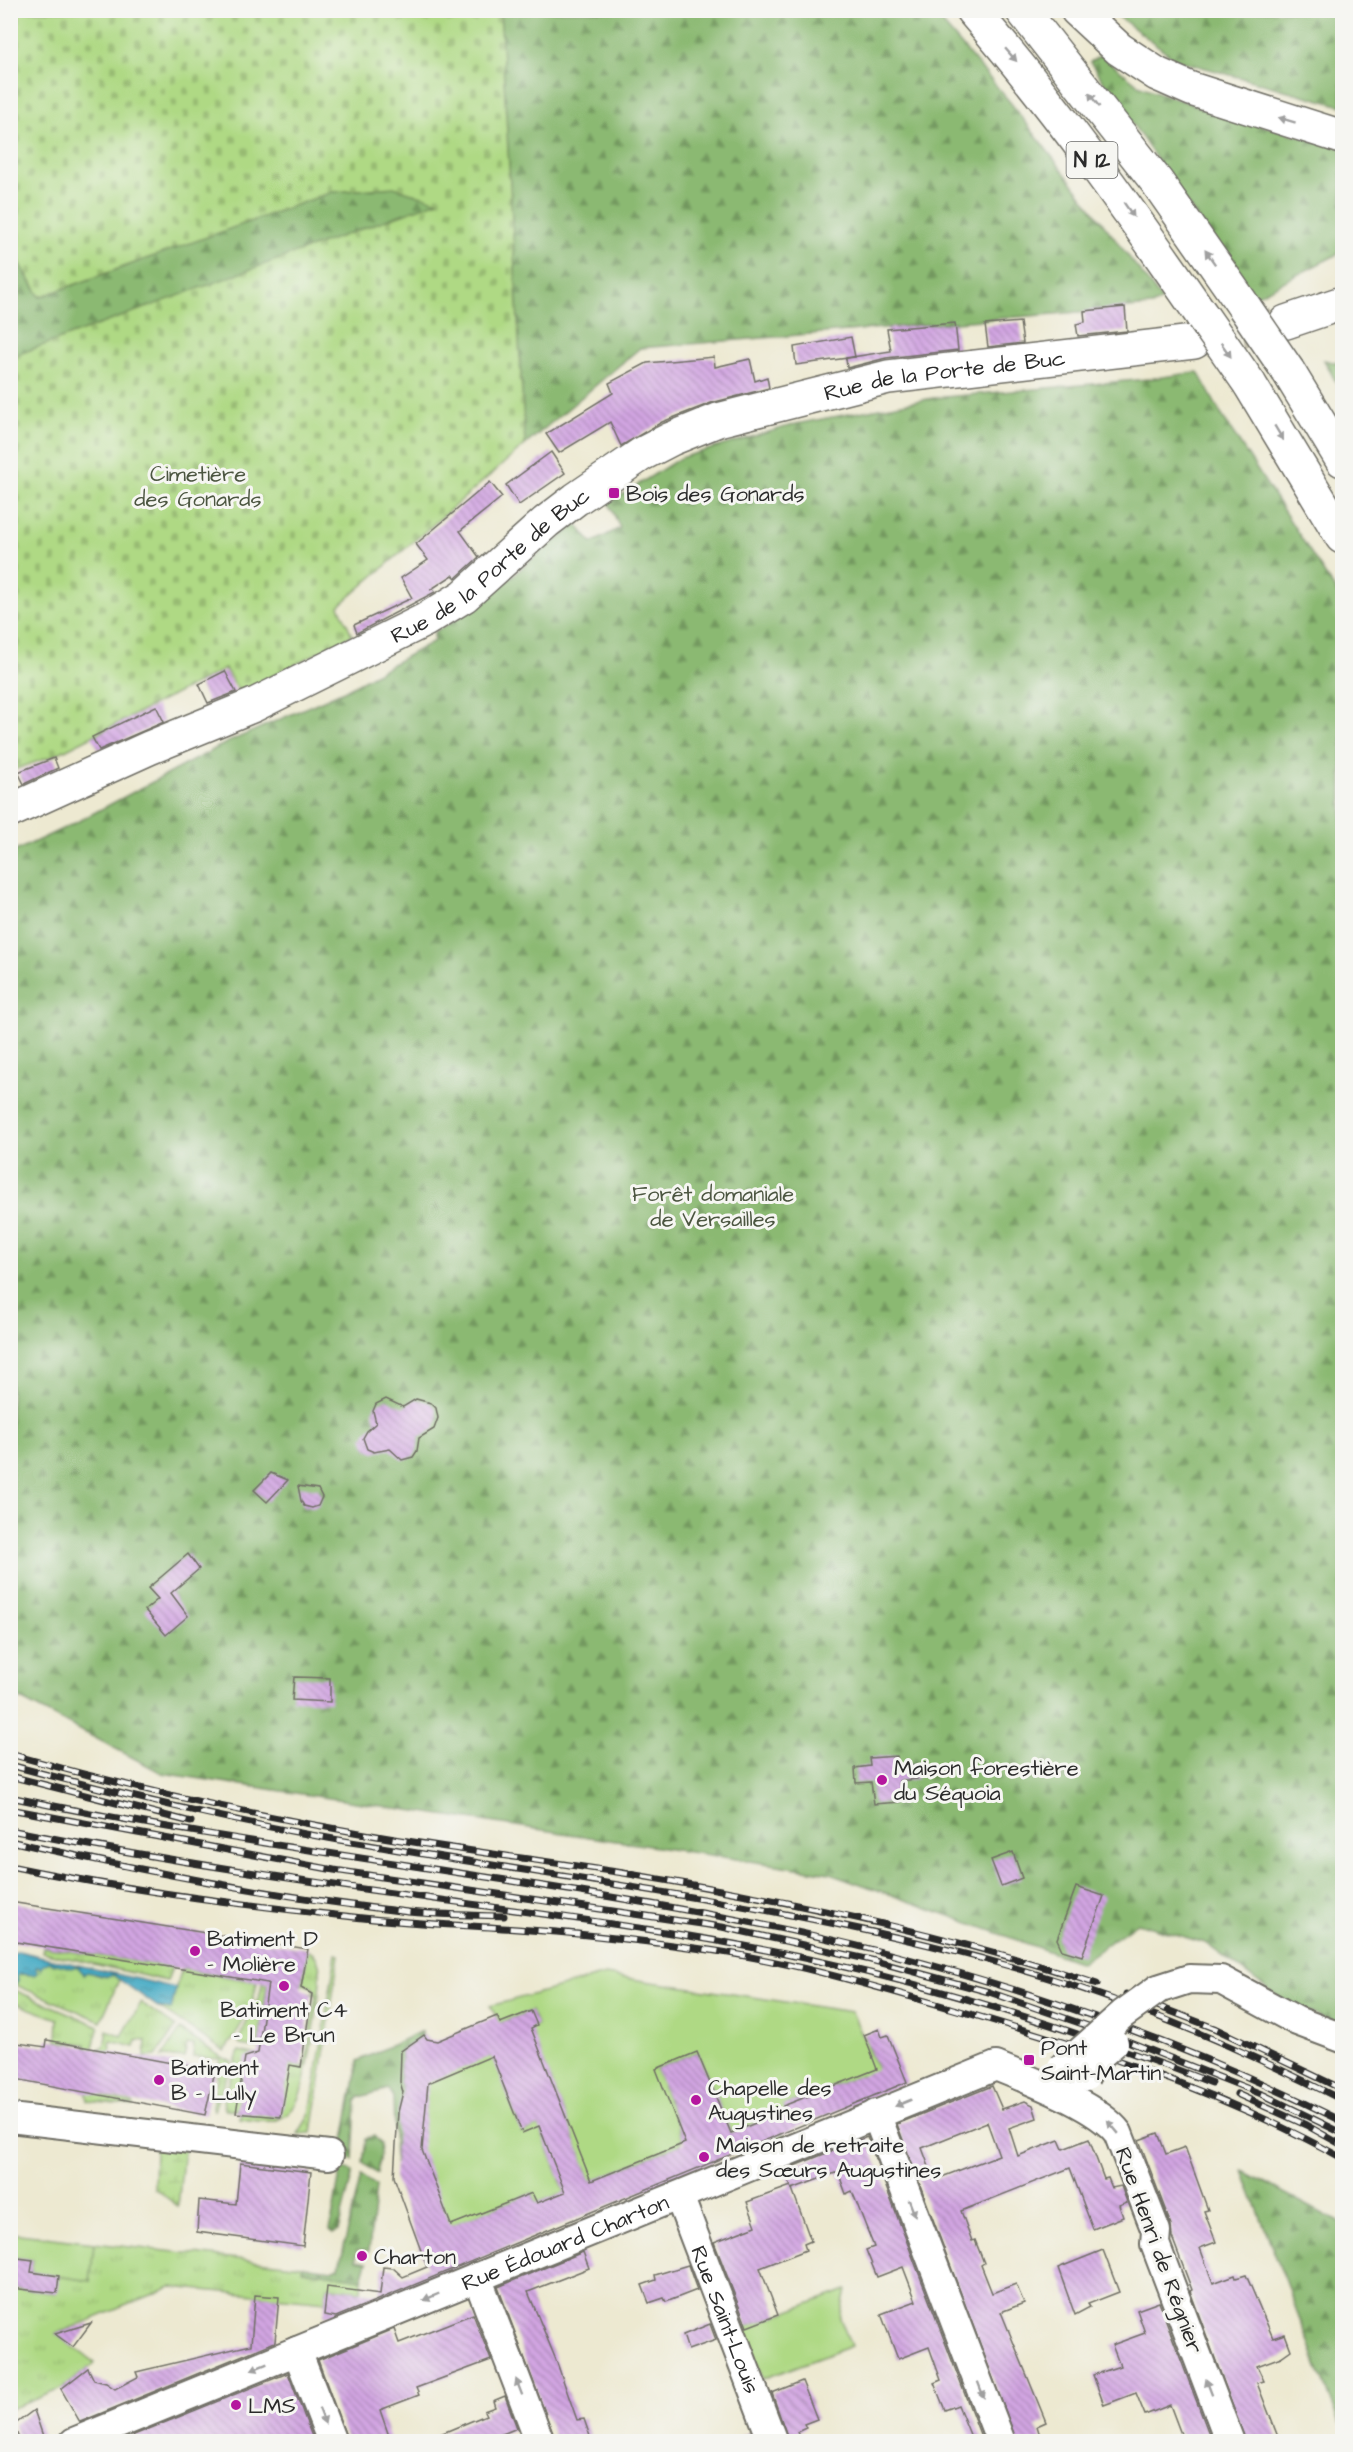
<svg xmlns="http://www.w3.org/2000/svg" width="1353" height="2452" font-family="'Architects Daughter',sans-serif">
	<style>
		.grass { fill: url(#grass-tufts); stroke: #6d8258; stroke-width: 1.5 }
		.forest { fill: url(#forest-firs); stroke: #5b724e; stroke-width: 1.5 }
		.wetland { fill: url(#wetland-marsh); stroke: #6d8258; stroke-width: 1.5 }
		.cemetery { fill: url(#cemetery-stones); stroke: #6d8258; stroke-width: 1.5 }
		.garden { fill: #afd984; stroke: #6d8258; stroke-width: 1.5 }
		.water { fill: url(#water-ripples); stroke: #386a78; stroke-width: 1.5 }
		.building { fill: url(#building-back-hatch); fill-rule: evenodd }
		.lines { fill: none; stroke-linecap: round; stroke-linejoin: round }
		.major-tunnel { stroke: #c6c3b0; stroke-width: 33; stroke-dasharray: 33 16; stroke-linecap: butt }
		.minor-casing { stroke: #6f6e65; stroke-width: 32 }
		.major-casing { stroke: #6f6e65; stroke-width: 36 }
		.highway-casing { stroke: #6f6e65; stroke-width: 36 }
		.minor { stroke: #fff; stroke-width: 28 }
		.major { stroke: #fff; stroke-width: 33 }
		.highway { stroke: #fff; stroke-width: 33 }
		.rail-casing { stroke: #2b2b2b; stroke-width: 7 }
		.rail { stroke: #f6f6f2; stroke-width: 4.5; stroke-dasharray: 14; stroke-linecap: butt }
		.minor-bridge-casing { stroke: #6f6e65; stroke-width: 32; stroke-linecap: butt }
		.highway-bridge-casing { stroke: #6f6e65; stroke-width: 36; stroke-linecap: butt }
		.minor-bridge { stroke: #fff; stroke-width: 28 }
		.highway-bridge { stroke: #fff; stroke-width: 33 }
		.oneway { fill: #a0a0a0 }
		.poi-dot { fill: #b5179e; stroke: #f6f6f2; stroke-width: 2 }
		.labels { text-anchor: middle; stroke-width: 6; stroke-linejoin: round; paint-order: stroke }
		.shield { fill: #f6f6f2; stroke: #686867; stroke-width: 1.5 }
		.shield-label { font-size: 21px; font-weight: bold; fill: #2b2b2b }
		.street-label { font-size: 22px; fill: #2b2b2b; stroke: #f6f6f2 }
		.park-label { font-size: 22px; fill: #4c5641; stroke: #f6f6f2 }
		.poi-label { font-size: 22px; fill: #2b2b2b; stroke: #f6f6f2; text-anchor: start }
	</style>
	<defs>
		<pattern id="grass-tufts" width="24" height="20" patternUnits="userSpaceOnUse" patternTransform="scale(1.5)"><rect width="24" height="20" fill="#afd984"/><path d="M3 7l-1-3M5 7V3M7 7l1-3M15 17l-1-3M17 17v-4M19 17l1-3" fill="none" stroke="#97ba72"/></pattern>
		<pattern id="forest-firs" width="22" height="20" patternUnits="userSpaceOnUse" patternTransform="scale(1.5)"><rect width="22" height="20" fill="#8bb972"/><path d="M5 1l3.5 6h-7zM16 11l3.5 6h-7z" fill="#72975e"/></pattern>
		<pattern id="wetland-marsh" width="20" height="14" patternUnits="userSpaceOnUse" patternTransform="scale(1.5)"><rect width="20" height="14" fill="#afd984"/><path d="M1 5h8M5 5V1M11 12h8M15 12V8" fill="none" stroke="#97ba72"/></pattern>
		<pattern id="cemetery-stones" width="16" height="16" patternUnits="userSpaceOnUse" patternTransform="scale(1.5)"><rect width="16" height="16" fill="#afd984"/><path d="M2 7V4a2 2 0 0 1 4 0v3zM10 15v-3a2 2 0 0 1 4 0v3z" fill="#97ba72"/></pattern>
		<pattern id="water-ripples" width="26" height="14" patternUnits="userSpaceOnUse" patternTransform="scale(1.5)"><rect width="26" height="14" fill="#44aac4"/><path d="M2 4q2-2 4 0t4 0M15 11q2-2 4 0t4 0" fill="none" stroke="#398b9f"/></pattern>
		<pattern id="building-back-hatch" width="6" height="6" patternUnits="userSpaceOnUse" patternTransform="scale(1.5)"><rect width="6" height="6" fill="#d2a5e2"/><path d="M-1 5l2 2M0 0l6 6M5-1l2 2" fill="none" stroke="#ab87b7"/></pattern>
	</defs>
	<rect width="100%" height="100%" fill="#f6f6f2"/>
	<filter id="ink" filterUnits="userSpaceOnUse"><feTurbulence type="fractalNoise" baseFrequency=".0167" numOctaves="2"/><feDisplacementMap in="SourceGraphic" scale="12" xChannelSelector="R" yChannelSelector="G"/><feConvolveMatrix kernelMatrix="1 2 1 2 8 2 1 2 1" color-interpolation-filters="sRGB"/></filter>
	<filter id="wash" filterUnits="userSpaceOnUse"><feTurbulence type="fractalNoise" baseFrequency=".008" numOctaves="4" result="noise"/><feDisplacementMap in="SourceGraphic" scale="24" xChannelSelector="R" yChannelSelector="G"/><feGaussianBlur stdDeviation="1.35" result="paint"/><feColorMatrix in="noise" values="0 0 0 0 0 0 0 0 0 0 0 0 0 0 0 0 0 1.4 0 .05"/><feComposite in="paint" operator="in"/></filter>
	<g filter="url(#wash)">
		<rect width="100%" height="100%" fill="#ede9d1"/>
		<g class="grass">
			<polygon points="43,1947 172,1967 167,1981 42,1952"/>
			<path d="M304,1949c8,2 13,7 15,15 5,19 -12,114 -20,133 -3,8 -10,18 -18,21 -11,6 -28,2 -41,1l1,-6 49,-48 15,2 11,-73h-4l3,-3 -3,-4 -10,-3 5,-31z"/>
			<polygon points="336,1954 339,1955 312,2133 298,2134 310,2114"/>
			<path d="M49,1962c9,4 20,1 28,4 11,5 24,14 36,9l6,5 -18,41 -88,-37 5,-3 -1,-5 3,-2h12l5,-7z"/>
			<path d="M182,1969l75,13c-3,23 -19,50 -33,69l-66,-44 13,2 4,-19z"/>
			<polygon points="262,1983 267,1984 258,2048 240,2045 238,2041 260,1994"/>
			<polygon points="14,1990 99,2026 93,2047 81,2077 86,2044 57,2041 58,2019 11,2002 10,1993"/>
			<polygon points="141,2003 176,2027 156,2056 145,2057 146,2041 137,2040 135,2047 110,2041 111,2050 103,2097 133,2103 134,2106 88,2101 85,2080 98,2049 104,2047 107,2030 122,2036"/>
			<polygon points="180,2030 221,2057 232,2062 214,2110 212,2107 220,2059 193,2057 194,2045 187,2044 184,2058 165,2056 162,2057"/>
			<polygon points="239,2051 257,2055 238,2110 225,2109 223,2101"/>
			<polygon points="94,2243 303,2266 303,2270 362,2279 361,2291 327,2287 326,2302 171,2287 56,2334 95,2363 61,2389 11,2409 11,2288 56,2293 59,2276 90,2281"/>
		</g>
		<g class="forest">
			<polygon points="500,11 932,11 1010,102 1162,300 1152,306 640,348 525,445"/>
			<polygon points="1111,11 1342,11 1342,106 1177,60"/>
			<polygon points="1101,55 1140,86 1217,113 1342,148 1342,252 1252,298 1090,62"/>
			<polygon points="394,187 439,201 11,357 10,248 40,297 332,192"/>
			<polygon points="1324,360 1342,364 1342,393"/>
			<polygon points="1198,372 1221,414 1342,601 1342,2026 1287,2003 1205,1943 1137,1923 1081,1963 830,1873 162,1773 11,1694 11,853 75,823 226,743 344,691 434,641 434,632 474,609 537,555 577,525 592,543 620,528 609,503 680,458 796,424 933,398 1148,379"/>
			<polygon points="422,2031 422,2036 401,2051 400,2082 403,2092 395,2164 393,2097 388,2089 360,2097 356,2101 353,2160 341,2157 358,2061"/>
			<polygon points="374,2136 381,2144 377,2174 363,2163 366,2139"/>
			<polygon points="341,2168 353,2172 338,2231 334,2233 330,2230"/>
			<polygon points="1243,2171 1342,2224 1342,2423 1340,2424"/>
			<polygon points="361,2176 376,2186 369,2251 357,2249 356,2260 367,2262 362,2279 302,2270 303,2266 332,2270 339,2267"/>
		</g>
		<polygon class="wetland" points="155,2146 184,2149 178,2206 154,2188"/>
		<polygon class="cemetery" points="11,11 500,11 525,445 339,606 352,635 240,693 225,669 53,756 11,771 11,357 438,201 394,187 332,192 40,297 11,248"/>
		<g class="garden">
			<polygon points="605,1975 852,2012 885,2087 861,2075 784,2106 790,2123 780,2128 785,2139 774,2143 764,2120 731,2133 697,2052 656,2069 683,2138 680,2145 591,2181 530,2028 537,2025 531,2011 500,2023 490,2006"/>
			<polygon points="493,2056 522,2133 539,2126 565,2192 537,2203 532,2193 445,2228 419,2160 423,2073"/>
			<polygon points="11,2233 94,2243 90,2281 31,2272 33,2260 11,2257"/>
			<polygon points="846,2290 840,2318 851,2346 763,2379 743,2328"/>
		</g>
		<polygon class="water" points="18,1951 176,1988 171,2010 158,2007 113,1975 108,1977 87,1972 84,1974 77,1966 72,1968 49,1962 43,1965 41,1970 40,1967 36,1967 37,1973 34,1975 20,1974 17,1976 18,1981 11,1988 11,1955"/>
		<g id="blocks">
			<g class="building">
				<polygon points="1125,307 1127,331 1078,336 1076,324 1085,322 1084,311"/>
				<polygon points="1020,322 1023,343 988,347 985,325"/>
				<polygon points="955,323 958,350 886,358 847,368 846,358 891,351 887,329"/>
				<polygon points="851,337 855,357 796,365 794,347"/>
				<polygon points="714,357 715,367 750,359 755,381 767,377 769,388 711,403 662,422 621,446 610,422 559,453 546,434 613,393 609,383 647,363"/>
				<polygon points="551,452 565,473 519,505 506,485"/>
				<polygon points="490,482 502,497 460,531 479,557 456,578 453,575 430,590 433,588 435,592 357,633 354,625 412,598 401,578 428,560 416,544"/>
				<polygon points="225,671 236,692 208,703 199,684"/>
				<polygon points="156,706 164,722 99,750 92,737"/>
				<polygon points="54,758 58,768 24,784 18,772"/>
				<polygon points="416,1399 431,1403 436,1408 438,1418 434,1429 419,1438 417,1451 413,1457 402,1460 390,1449 374,1452 367,1449 363,1438 367,1431 376,1423 373,1411 376,1404 386,1399 403,1407"/>
				<polygon points="271,1473 288,1480 267,1502 254,1490"/>
				<polygon points="298,1486 318,1489 322,1497 318,1506 312,1508 304,1506 301,1501"/>
				<polygon points="188,1554 199,1569 171,1593 188,1616 166,1635 145,1610 158,1599 148,1588"/>
				<polygon points="294,1677 330,1678 330,1702 292,1700"/>
				<polygon points="897,1756 898,1766 916,1765 917,1779 899,1781 901,1802 874,1804 871,1782 856,1783 855,1768 870,1766 869,1758"/>
				<polygon points="1013,1852 1022,1878 1001,1886 991,1860"/>
				<polygon points="1076,1887 1104,1896 1082,1956 1062,1950 1057,1939"/>
				<polygon points="10,1902 308,1949 301,1988 312,1994 306,2034 301,2067 290,2065 281,2117 236,2113 245,2057 258,2053 268,1983 10,1941"/>
				<path d="M531,2011l6,14 -6,3 60,153 94,-38 -29,-74 41,-17 34,81 54,-22 -2,-5 94,-37 -13,-34 15,-6 3,8 6,-2 19,47 -571,235 -12,-2 3,-28 53,7 3,-27 10,1 10,9 24,-10 -33,-90 4,-65 5,-20 -3,-10 1,-31 23,-16 3,4 10,2 60,-25 3,7zM492,2056l30,77 17,-7 26,66 -28,11 -5,-10 -81,32 -29,-75 6,-67z"/>
				<polygon points="47,2040 215,2071 205,2115 10,2078 10,2042 46,2047"/>
				<path d="M992,2086l10,23 23,-8 8,4 4,13 -28,10 9,28 41,-16 4,9 26,-10 15,40 4,-1 4,10 9,-2 6,16 -8,3 4,12 -30,12 -23,-61 -109,43 11,30 3,-1 9,23 -3,2 11,28 24,-9 8,19 -23,9 45,110 -9,4 5,16h-25l-120,-318zM987,2122l12,33 -65,25 -12,-32z"/>
				<polygon points="1158,2133 1166,2154 1185,2147 1208,2210 1204,2211 1216,2242 1200,2248 1213,2283 1235,2275 1236,2278 1246,2275 1273,2338 1285,2334 1291,2350 1281,2357 1257,2366 1264,2381 1257,2383 1280,2442 1246,2442 1190,2291 1192,2290 1172,2237 1171,2225 1139,2140"/>
				<polygon points="867,2137 983,2442 973,2442 958,2405 945,2410 934,2383 941,2380 929,2347 898,2359 881,2314 916,2301 903,2267 877,2277 866,2250 874,2247 852,2191 846,2194 838,2172 792,2189 784,2170"/>
				<polygon points="240,2163 311,2172 303,2246 197,2232 199,2200 236,2204"/>
				<polygon points="791,2186 811,2241 804,2244 806,2250 760,2268 778,2315 747,2327 714,2242 756,2226 747,2202"/>
				<polygon points="1103,2250 1119,2292 1088,2304 1090,2307 1075,2315 1058,2268"/>
				<polygon points="583,2252 589,2268 528,2292 556,2360 577,2420 584,2419 592,2442 556,2442 498,2287"/>
				<polygon points="10,2257 33,2260 31,2272 59,2276 57,2293 10,2288"/>
				<polygon points="688,2265 697,2290 666,2302 664,2298 649,2303 642,2285 656,2280 655,2275"/>
				<polygon points="255,2295 279,2297 275,2342 80,2422 61,2389 88,2368 94,2380 106,2383 115,2389 138,2377 136,2372 251,2345"/>
				<polygon points="1159,2302 1212,2442 1184,2442 1170,2405 1145,2415 1136,2393 1104,2405 1093,2375 1120,2366 1112,2345 1145,2333 1137,2310"/>
				<polygon points="473,2314 491,2360 416,2388 419,2395 380,2410 391,2442 348,2442 318,2360 394,2329 399,2343"/>
				<polygon points="91,2323 73,2347 55,2334"/>
				<polygon points="710,2324 716,2340 688,2350 683,2335"/>
				<polygon points="288,2373 314,2442 130,2442 134,2435"/>
				<polygon points="802,2381 817,2419 804,2424 806,2428 797,2432 801,2442 789,2442 772,2393"/>
				<polygon points="505,2396 517,2428 483,2442 421,2442 486,2415 484,2411 495,2407 493,2401"/>
				<polygon points="34,2410 45,2442 20,2442 14,2425"/>
				<polygon points="751,2432 755,2442 730,2442 730,2440"/>
			</g>
		</g>
	</g>
	<g filter="url(#ink)">
		<use href="#blocks" fill-opacity="0" stroke="#6f6e65" stroke-width="1.5"/>
		<g class="lines">
			<polyline class="major-tunnel" points="1194,342 1286,322"/>
			<g class="minor-casing">
				<g id="minor">
					<polyline points="1158,1989 1189,1979 1221,1980 1297,2021 1342,2038"/>
					<polyline points="876,2114 1001,2442"/>
					<polyline points="10,2118 329,2155"/>
					<path id="s1" d="M679,2196l94,246"/>
					<polyline points="477,2277 540,2442"/>
					<polyline points="297,2351 332,2442"/>
					<path id="s2" d="M74,2442l922,-376c33,14 102,40 122,67l38,98 -1,13 75,198"/>
				</g>
			</g>
			<g class="major-casing">
				<g id="major">
					<polyline points="1286,322 1342,303"/>
					<path id="s3" d="M10,811l139,-63 105,-43 171,-85 39,-24 82,-74 30,-23 66,-45 29,-15 47,-19 170,-43 306,-35"/>
				</g>
			</g>
			<g class="highway-casing">
				<g id="highway">
					<path d="M972,10c84,97 158,201 231,307"/>
					<polyline points="1022,10 1157,182 1243,305"/>
					<polyline points="1077,10 1119,49 1157,74 1191,89 1342,137"/>
					<polyline points="1288,371 1342,460"/>
					<polyline points="1249,383 1342,537"/>
				</g>
			</g>
			<use href="#minor" class="minor"/>
			<use href="#major" class="major"/>
			<use href="#highway" class="highway"/>
			<g class="rail-casing">
				<g id="rail">
					<path d="M10,1754c113,32 228,58 344,78 93,17 188,28 281,43 157,26 312,59 462,109"/>
					<path d="M10,1765c105,28 211,54 318,73 227,40 458,65 681,128 116,33 226,79 333,134"/>
					<polyline points="10,1776 191,1822"/>
					<path d="M10,1797c246,52 497,77 744,126 202,40 404,107 588,198"/>
					<polyline points="10,1809 334,1870 722,1927 871,1960 989,1992 1097,2029 1264,2095 1342,2133"/>
					<path d="M10,1830c132,26 264,47 397,65 131,19 262,34 392,62 141,29 279,74 413,126"/>
					<path d="M10,1841c132,30 265,56 398,71 32,3 64,3 96,4"/>
					<path d="M10,1866c109,23 224,38 335,50 57,7 115,9 172,13 59,4 119,11 178,19 86,11 172,36 255,60 135,39 269,82 392,150"/>
					<polyline points="1126,1994 1214,2028 1342,2089"/>
					<polyline points="1237,2094 1306,2125 1342,2145"/>
				</g>
			</g>
			<use href="#rail" class="rail"/>
			<g class="minor-bridge-casing">
				<g id="minor-bridge">
					<polyline points="1062,2068 1123,2014 1158,1989"/>
					<polyline points="1085,2077 1094,2060 1114,2043"/>
				</g>
			</g>
			<g class="highway-bridge-casing">
				<g id="highway-bridge">
					<polyline points="1243,305 1288,371"/>
					<polyline points="1203,317 1249,383"/>
				</g>
			</g>
			<use href="#minor-bridge" class="minor-bridge"/>
			<use href="#highway-bridge" class="highway-bridge"/>
		</g>
		<defs><path id="oneway-solid" d="M-6-.8H1V-3.2L6.5 0L1 3.2V.8H-6Z" transform="scale(1.5)"/></defs>
		<g class="oneway">
			<use href="#oneway-solid" transform="translate(1011 55) rotate(49)"/>
			<use href="#oneway-solid" transform="translate(1094 100) rotate(-128)"/>
			<use href="#oneway-solid" transform="translate(1287 120) rotate(-163)"/>
			<use href="#oneway-solid" transform="translate(1129 210) rotate(55)"/>
			<use href="#oneway-solid" transform="translate(1210 257) rotate(-125)"/>
			<use href="#oneway-solid" transform="translate(1226 350) rotate(55)"/>
			<use href="#oneway-solid" transform="translate(1279 433) rotate(59)"/>
			<use href="#oneway-solid" transform="translate(903 2103) rotate(158)"/>
			<use href="#oneway-solid" transform="translate(1113 2127) rotate(-130)"/>
			<use href="#oneway-solid" transform="translate(912 2208) rotate(69)"/>
			<use href="#oneway-solid" transform="translate(431 2297) rotate(157)"/>
			<use href="#oneway-solid" transform="translate(259 2367) rotate(158)"/>
			<use href="#oneway-solid" transform="translate(519 2387) rotate(-111)"/>
			<use href="#oneway-solid" transform="translate(1209 2387) rotate(-111)"/>
			<use href="#oneway-solid" transform="translate(981 2390) rotate(69)"/>
			<use href="#oneway-solid" transform="translate(322 2416) rotate(69)"/>
		</g>
	</g>
	<g class="poi-dot">
		<rect x="608" y="487" width="12" height="12" rx="3"/>
		<circle cx="882" cy="1780" r="6"/>
		<circle cx="195" cy="1951" r="6"/>
		<circle cx="284" cy="1986" r="6"/>
		<rect x="1023" y="2054" width="12" height="12" rx="3"/>
		<circle cx="159" cy="2080" r="6"/>
		<circle cx="696" cy="2100" r="6"/>
		<circle cx="704" cy="2157" r="6"/>
		<circle cx="362" cy="2256" r="6"/>
		<circle cx="236" cy="2405" r="6"/>
	</g>
	<g class="labels">
		<rect class="shield" x="1066.5" y="142" width="51" height="36" rx="4.5"/>
		<g class="shield-label">
			<text x="1092" y="167">N 12</text>
		</g>
		<g class="street-label">
			<text dy="8" stroke="none"><textPath href="#s3" startOffset="1046">Rue de la Porte de Buc</textPath></text>
			<text dy="8" stroke="none"><textPath href="#s3" startOffset="542">Rue de la Porte de Buc</textPath></text>
			<text dy="8" stroke="none"><textPath href="#s2" startOffset="530">Rue Édouard Charton</textPath></text>
			<text transform="translate(1160 2250) rotate(70)" y="8">Rue Henri de Régnier</text>
			<text dy="8" stroke="none"><textPath href="#s1" startOffset="132">Rue Saint-Louis</textPath></text>
		</g>
		<g class="park-label">
			<text x="198" y="481">Cimetière<tspan x="198" dy="25">des Gonards</tspan></text>
			<text x="713" y="1201">Forêt domaniale<tspan x="713" dy="25">de Versailles</tspan></text>
		</g>
		<g class="poi-label">
			<text x="626" y="501">Bois des Gonards</text>
			<text x="894" y="1775">Maison forestière<tspan x="894" dy="25">du Séquoia</tspan></text>
			<text x="207" y="1946">Batiment D<tspan x="207" dy="25">- Molière</tspan></text>
			<text x="284" y="2017" text-anchor="middle">Batiment C4<tspan x="284" dy="25">- Le Brun</tspan></text>
			<text x="1041" y="2055">Pont<tspan x="1041" dy="25">Saint-Martin</tspan></text>
			<text x="171" y="2075">Batiment<tspan x="171" dy="25">B - Lully</tspan></text>
			<text x="708" y="2095">Chapelle des<tspan x="708" dy="25">Augustines</tspan></text>
			<text x="716" y="2152">Maison de retraite<tspan x="716" dy="25">des Sœurs Augustines</tspan></text>
			<text x="374" y="2264">Charton</text>
			<text x="248" y="2413">LMS</text>
		</g>
	</g>
	<rect width="1353" height="2452" fill="none" stroke="#f6f6f2" stroke-width="36"/>
</svg>
